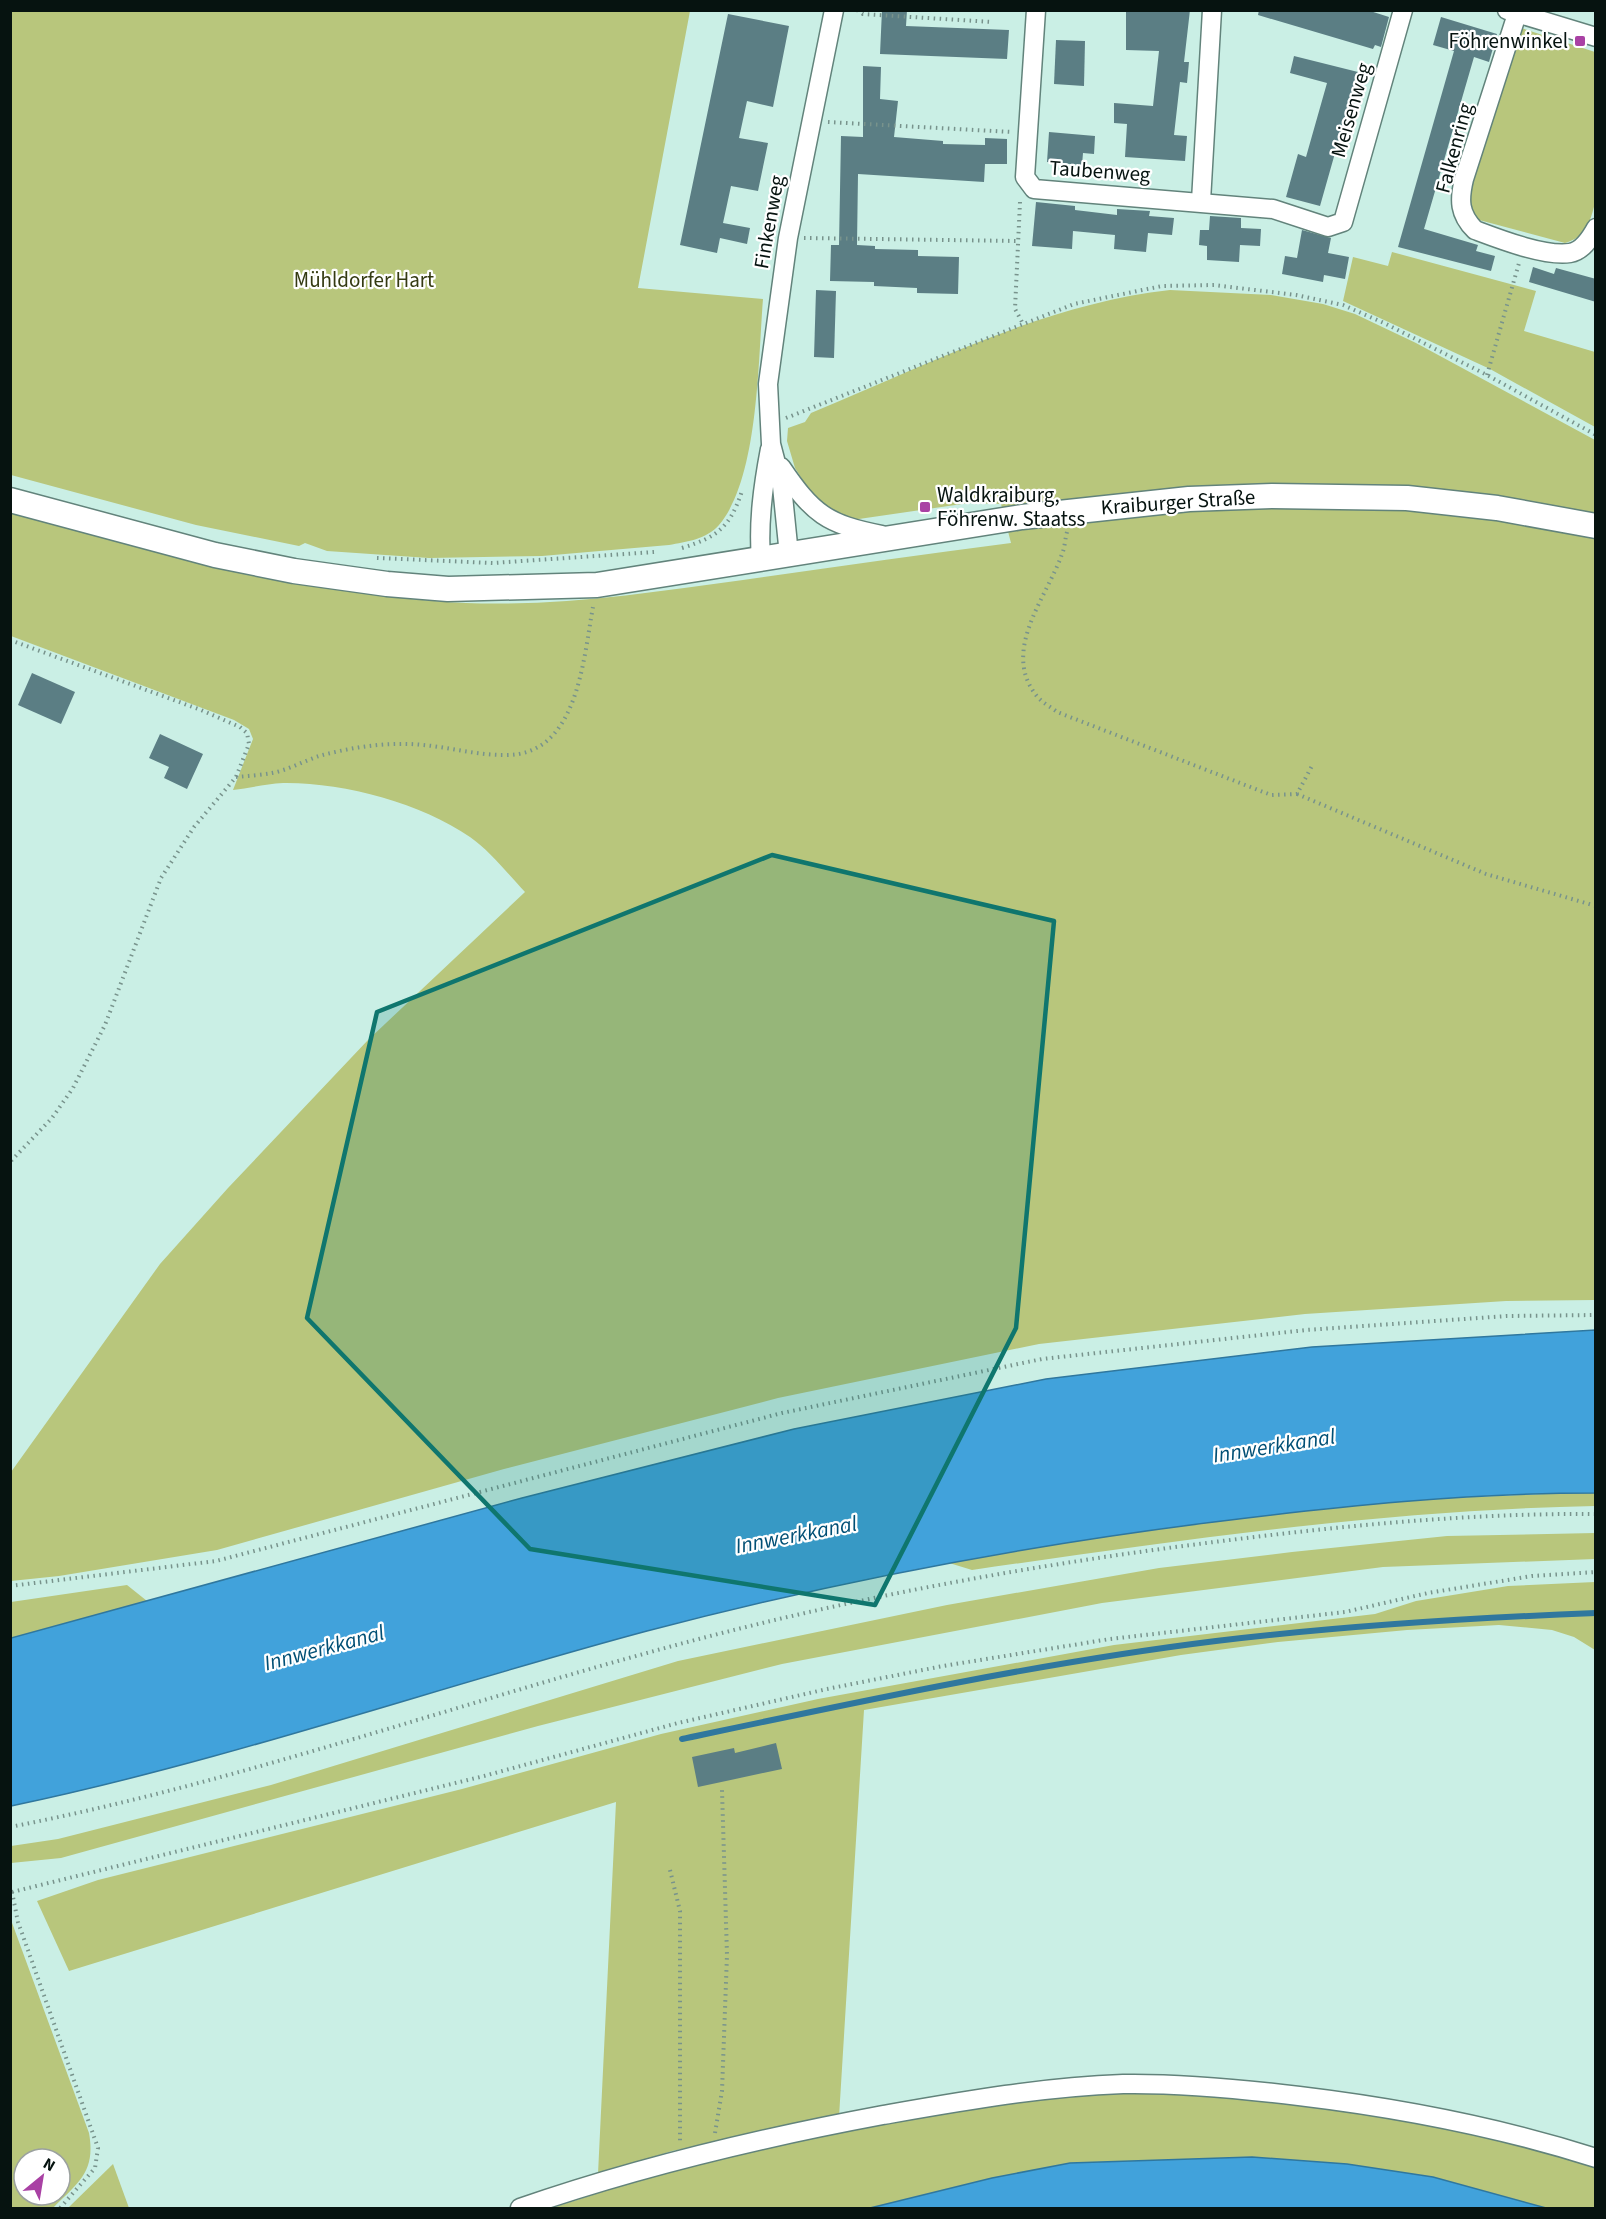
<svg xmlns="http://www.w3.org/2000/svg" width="1606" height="2219" font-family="'Source Sans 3',sans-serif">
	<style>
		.green { fill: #b8c67c; fill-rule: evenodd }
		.water { fill: #41a2db; stroke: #2f779e; stroke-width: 1.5 }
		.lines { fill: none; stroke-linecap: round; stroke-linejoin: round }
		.stream { stroke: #2f779e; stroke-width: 6 }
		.building { fill: #5b7e84 }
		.street-casing { stroke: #62837b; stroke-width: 21 }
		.secondary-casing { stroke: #62837b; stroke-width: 27 }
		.path { stroke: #78938c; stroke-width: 4; stroke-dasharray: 1.5 4.5; stroke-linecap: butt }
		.street { stroke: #fff; stroke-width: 18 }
		.secondary { stroke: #fff; stroke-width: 24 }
		.marked { fill: #0f766e; fill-opacity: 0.2; stroke: #0f766e; stroke-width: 4.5; stroke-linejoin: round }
		.poi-dot { fill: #a941a4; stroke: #fff; stroke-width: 2 }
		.labels { text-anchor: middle; stroke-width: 4.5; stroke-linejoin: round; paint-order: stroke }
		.poi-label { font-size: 21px; fill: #061310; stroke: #fff; text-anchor: end }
		.street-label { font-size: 21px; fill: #061310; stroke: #fff }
		.park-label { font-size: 21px; fill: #343a12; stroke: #fff }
		.water-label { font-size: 22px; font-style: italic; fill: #004f75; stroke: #fff }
	</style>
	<rect width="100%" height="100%" fill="#caefe5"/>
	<g class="green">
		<path d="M10,11h680l-52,277 125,11c-5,61 -4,179 -44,226 -12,14 -33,17 -50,20l-127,11 -113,2 -102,-7 -22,-8 -6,3 -103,-21 -185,-50z"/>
		<path d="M1521,28l74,24v151c-5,19 -9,34 -30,40l-86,-23 -7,-7 -4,-19z"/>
		<polygon points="1392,252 1536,291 1524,331 1595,352 1595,427 1490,369 1343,301 1353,257 1388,266"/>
		<path d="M1170,290l101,5 52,9 32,10 61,29 179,97v860l-89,1 -201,13 -266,30 -261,54 -274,71 -287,81 -158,26 -48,5v-109l149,-208 68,-76 140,-148 157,-148c-17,-18 -35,-41 -55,-55 -49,-34 -128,-55 -187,-54 -17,1 -34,5 -50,7l20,-51 -4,-10 -15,-9 -223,-84 -1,-124c140,35 280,77 424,89 104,9 206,-7 309,-21 89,-13 178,-25 268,-37l-10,-39 -32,-1 -117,17 -22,-8 -15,-12 -20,-32 -8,-27 1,-13 17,-6 6,-9c116,-48 233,-109 359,-123z"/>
		<path d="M1562,1493h33v13c-209,4 -415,34 -623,64l-26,-8c154,-26 309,-50 465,-62 50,-3 101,-4 151,-7z"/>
		<polygon points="1595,1533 1595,1559 1383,1567 1102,1603 782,1664 538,1726 61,1858 11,1863 11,1846 58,1839 271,1785 678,1661 947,1605 1159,1568 1292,1552 1447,1536"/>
		<polygon points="1595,1582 1595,1650 1574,1637 1552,1630 1499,1625 1407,1630 1278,1642 1181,1655 864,1710 839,2117 672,2151 598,2174 616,1802 69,1971 37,1901 98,1880 462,1789 661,1734 818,1699 1114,1645 1375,1614 1416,1601 1508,1586"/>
		<polygon points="127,1585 147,1601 11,1638 11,1602"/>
		<path d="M11,1920l78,213c7,39 -11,50 -36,75h-42zM24,2159h36v36h-36z"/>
		<path d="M1111,2092c164,3 327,26 485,74l-1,42h-49l-113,-31 -86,-13 -95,-7 -182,6 -78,15 -122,30h-318l115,-37 178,-41 113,-22z"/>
		<polygon points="113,2164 129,2208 68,2208"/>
	</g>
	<g class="water">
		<path d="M1595,1330v163c-127,0 -255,13 -381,29 -192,24 -381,60 -567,109 -213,57 -421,130 -636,175v-168l511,-140 272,-69 252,-50 266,-32z"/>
		<polygon points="1252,2157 1347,2164 1433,2177 1546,2208 870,2208 992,2178 1070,2163"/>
	</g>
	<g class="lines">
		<path class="stream" d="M682,1739c175,-37 356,-76 534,-98 126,-15 252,-23 380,-28"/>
	</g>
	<g class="building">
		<polygon points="882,10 907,10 906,26 1009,30 1007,59 880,54"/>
		<polygon points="1126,10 1190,10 1184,62 1189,62 1187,83 1180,82 1174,135 1187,136 1185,161 1125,157 1127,124 1114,123 1114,103 1153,106 1159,51 1126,50"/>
		<polygon points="1259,10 1367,10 1389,17 1381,47 1375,45 1373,49 1258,15"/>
		<polygon points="728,14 789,26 773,107 747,101 739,138 768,143 758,191 731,186 723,223 750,228 747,244 720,238 717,253 680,245"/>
		<polygon points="1441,17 1497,34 1489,62 1474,57 1424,229 1478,245 1476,251 1495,256 1491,271 1398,247 1454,51 1433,45"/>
		<polygon points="1056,40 1085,41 1084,86 1054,84"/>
		<polygon points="1294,56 1358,72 1320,206 1286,197 1298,154 1306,157 1327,83 1290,73"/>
		<polygon points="863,66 881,67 880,99 898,101 894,137 943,141 943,144 985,145 985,138 1007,139 1007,164 985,164 984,182 858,174 857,245 875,246 875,249 918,250 918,256 959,257 958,294 917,293 917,288 874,286 874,282 830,281 831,245 839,245 841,136 863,137"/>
		<polygon points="1049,132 1095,136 1094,154 1083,153 1082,165 1047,162"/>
		<polygon points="1036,202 1075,206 1075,210 1117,215 1117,209 1150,211 1149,216 1174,218 1172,235 1148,233 1146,252 1114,249 1115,235 1073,231 1072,249 1032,246"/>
		<polygon points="1210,216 1241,218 1241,228 1261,229 1260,246 1240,245 1239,262 1207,260 1207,246 1199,245 1200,230 1209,230"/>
		<polygon points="1302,230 1331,238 1328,253 1349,257 1345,279 1324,275 1323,282 1282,274 1285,256 1297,258"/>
		<polygon points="1533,267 1554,274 1556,268 1596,279 1596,302 1529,282"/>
		<polygon points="816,290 836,291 834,358 814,357"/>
		<polygon points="32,673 75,692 61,724 18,705"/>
		<polygon points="160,734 203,754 187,789 164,778 169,767 149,758"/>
		<polygon points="776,1743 782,1769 698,1787 692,1757 734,1748 735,1753"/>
	</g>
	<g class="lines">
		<g class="street-casing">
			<g id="street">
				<polyline points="1036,10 1025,177 1034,189 1273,209 1328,227 1343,222 1403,10"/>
				<polyline points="1507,10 1596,37"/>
				<path d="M1517,14l-53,165c-5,21 -5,35 11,51 24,9 70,27 95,23 12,-2 20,-14 26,-25"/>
				<polyline points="1201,201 1212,10"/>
				<path d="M781,467c32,47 45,57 101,68"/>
				<polyline points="789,555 782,486 771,444 768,384 788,238 834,10"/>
				<path d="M761,559c-3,-37 2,-73 9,-110"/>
				<path d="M520,2208c118,-41 240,-70 363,-93 80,-14 158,-28 240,-31 59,-1 118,5 176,12 100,12 200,31 297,62"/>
			</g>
		</g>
		<g class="secondary-casing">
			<polyline id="secondary" points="10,500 215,555 294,571 387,584 448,589 597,585 1022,517 1189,499 1272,496 1407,498 1497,508 1596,526"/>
		</g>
		<g class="path">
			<polyline points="857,10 863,14 992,22"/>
			<polyline points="828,122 1012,132"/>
			<polyline points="1020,202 1015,309 1022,322"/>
			<polyline points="804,238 1017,241"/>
			<polyline points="1487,375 1519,263"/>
			<polyline points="786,418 1074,304 1162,286 1214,285 1296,295 1343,305 1384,323 1487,375 1596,435"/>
			<path d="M1067,532c-2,7 -2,15 -5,22 -15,43 -61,96 -26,141 5,7 15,12 21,17l214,83 26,-1 16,-30"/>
			<path d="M682,548c36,-11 48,-21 60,-57"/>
			<polyline points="377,558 493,563 654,552"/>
			<polyline points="10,640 201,710 240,727 247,733 249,744 236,777 194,827 161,878 105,1025 73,1088 52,1118 10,1162"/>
			<path d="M236,777c12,-1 25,-2 36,-4 16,-3 32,-12 47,-17 26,-7 54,-12 81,-12 36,-1 69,11 104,11 74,2 79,-95 89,-148"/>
			<polyline points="1297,794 1486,874 1596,906"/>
			<polyline points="10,1586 216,1561 782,1413 1042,1359 1306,1330 1507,1316 1596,1315"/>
			<path d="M10,1827c216,-42 425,-116 637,-174 186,-52 376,-87 567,-111 126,-16 254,-29 382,-28"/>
			<polyline points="670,1870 680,1911 680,2141"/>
			<polyline points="12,1892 484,1776 678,1723 827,1689 943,1666 1110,1639 1345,1612 1428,1593 1532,1576 1596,1572"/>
			<polyline points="12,1892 18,1922 98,2148 95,2168 60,2208"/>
			<polyline points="715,2133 722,2091 727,1955 722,1790"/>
		</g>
		<use href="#street" class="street"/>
		<use href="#secondary" class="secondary"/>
	</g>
	<path class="marked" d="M772,855l282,66 -38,407 -141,277 -345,-56 -223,-231 70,-306z"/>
	<g class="poi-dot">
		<rect x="1574" y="35" width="12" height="12" rx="3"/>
		<rect x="919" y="501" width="12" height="12" rx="3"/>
	</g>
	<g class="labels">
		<g class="poi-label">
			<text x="1568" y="48">Föhrenwinkel</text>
			<text x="937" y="502" text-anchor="start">Waldkraiburg,<tspan x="937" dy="24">Föhrenw. Staatss</tspan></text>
		</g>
		<g class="street-label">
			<text transform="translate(1351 110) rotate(-74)" y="7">Meisenweg</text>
			<text transform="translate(1454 148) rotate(-75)" y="7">Falkenring</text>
			<text transform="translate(1100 171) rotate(4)" y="7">Taubenweg</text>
			<text transform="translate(769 222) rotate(-80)" y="7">Finkenweg</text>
			<text transform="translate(1178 502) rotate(-4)" y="7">Kraiburger Straße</text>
		</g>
		<g class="park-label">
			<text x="364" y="287">Mühldorfer Hart</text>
		</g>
		<g class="water-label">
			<text transform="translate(1274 1445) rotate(-9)" y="8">Innwerkkanal</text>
			<text transform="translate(796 1534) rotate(-11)" y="8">Innwerkkanal</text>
			<text transform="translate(324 1647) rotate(-15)" y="8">Innwerkkanal</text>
		</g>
	</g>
	<rect width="1606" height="2219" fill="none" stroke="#061310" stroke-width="24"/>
	<g transform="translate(42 2177) rotate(30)"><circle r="28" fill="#ffffff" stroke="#9ba19f" stroke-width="1.5"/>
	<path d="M0-4.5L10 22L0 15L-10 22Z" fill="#a941a4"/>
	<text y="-9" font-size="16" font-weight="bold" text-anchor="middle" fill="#061310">N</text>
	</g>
</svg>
